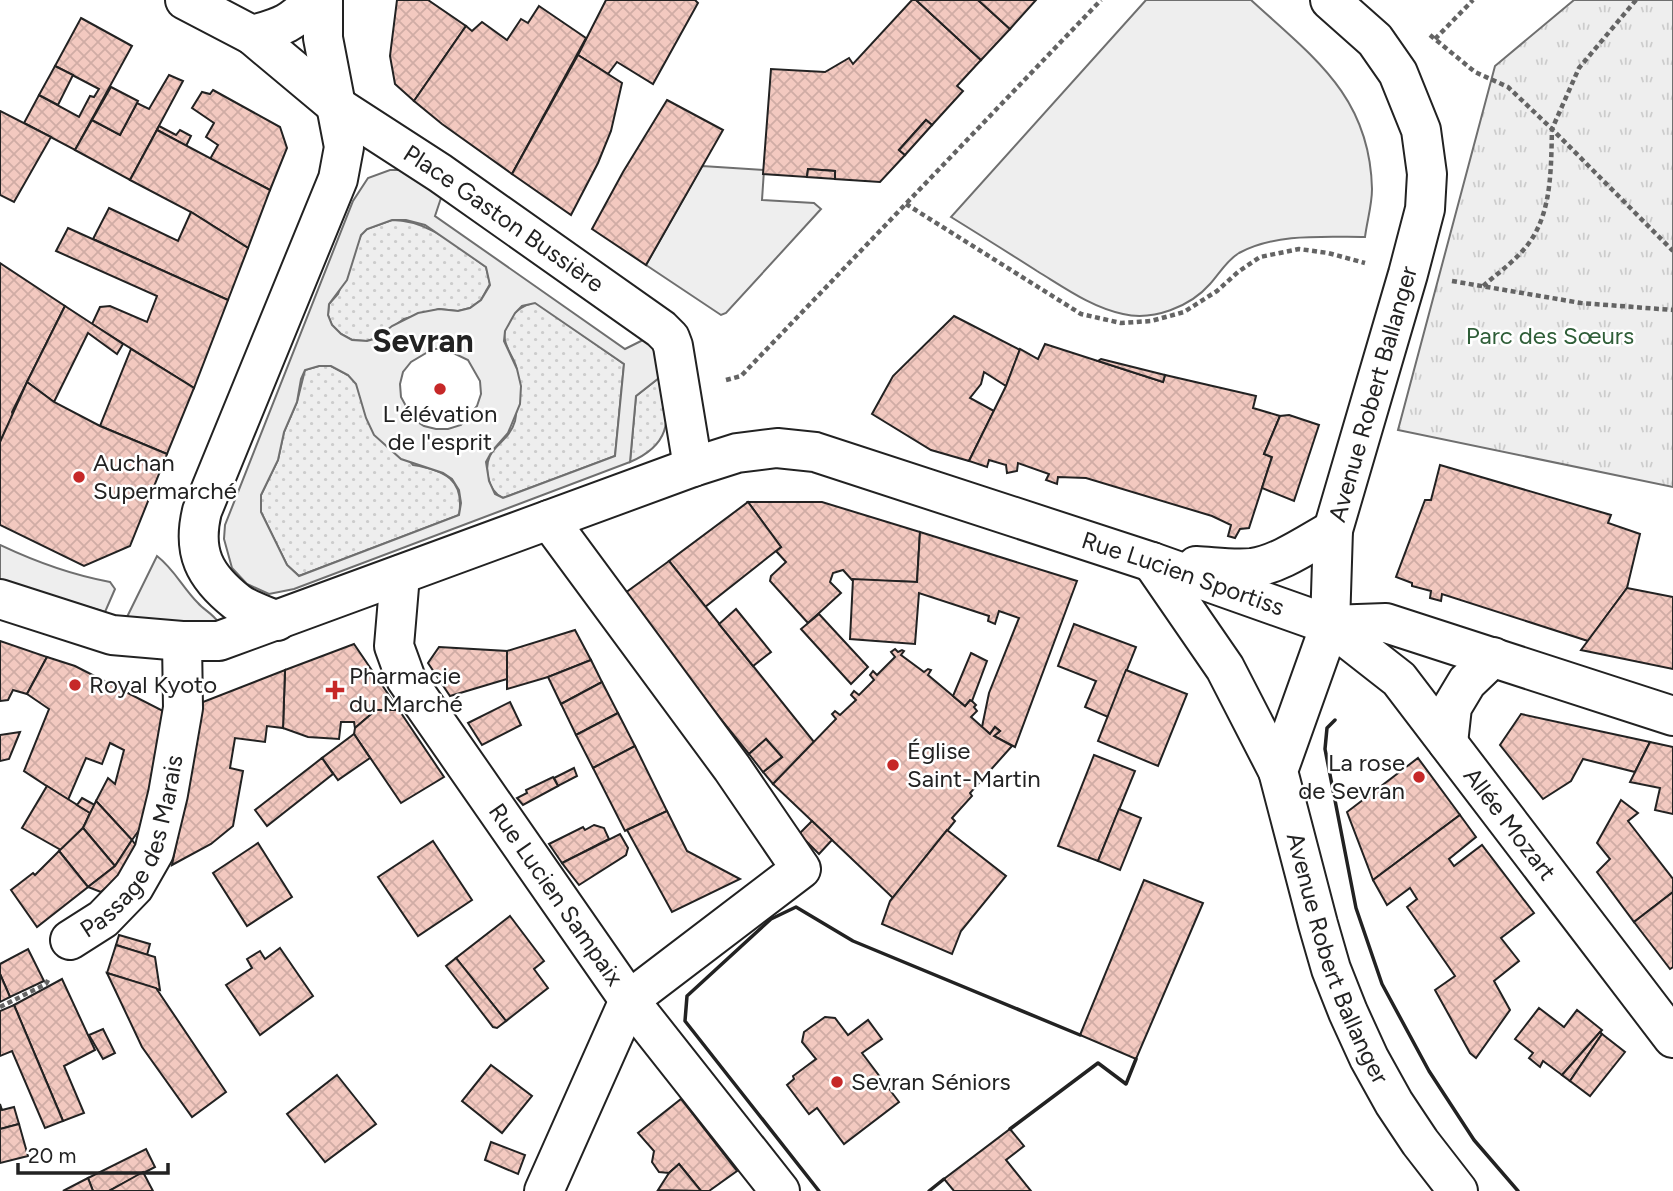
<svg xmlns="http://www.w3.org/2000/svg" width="1673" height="1191" font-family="Figtree,sans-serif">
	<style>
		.grass { fill: url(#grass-dots); stroke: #6f6f6f; stroke-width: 2 }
		.park { fill: url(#park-tufts); stroke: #6f6f6f; stroke-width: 2 }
		.garden { fill: #eee; stroke: #6f6f6f; stroke-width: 2 }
		.parking { fill: #ededed; stroke: #6f6f6f; stroke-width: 2; fill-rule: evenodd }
		.building { fill: url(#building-cross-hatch); stroke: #222; stroke-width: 2 }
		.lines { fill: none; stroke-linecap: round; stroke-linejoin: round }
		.street-casing { stroke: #222; stroke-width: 42 }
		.secondary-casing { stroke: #222; stroke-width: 42 }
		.path { stroke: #646464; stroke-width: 4.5; stroke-dasharray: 5 3.5; stroke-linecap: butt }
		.street { stroke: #fff; stroke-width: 38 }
		.secondary { stroke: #fff; stroke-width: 38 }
		.wall { stroke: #222; stroke-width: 3.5 }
		.poi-dot { fill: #c62828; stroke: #fff; stroke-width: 2.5 }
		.labels { text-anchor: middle; stroke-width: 5; stroke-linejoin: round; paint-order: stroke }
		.street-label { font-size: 24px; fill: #222; stroke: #fff }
		.park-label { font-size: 24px; fill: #2f5e38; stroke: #fff }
		.poi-label { font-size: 24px; fill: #222; stroke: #fff; text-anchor: start }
		.district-label { font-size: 32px; font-weight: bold; fill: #222; stroke: #fff }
	</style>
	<defs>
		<pattern id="grass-dots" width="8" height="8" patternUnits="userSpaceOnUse" patternTransform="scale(1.75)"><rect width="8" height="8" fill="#eee"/><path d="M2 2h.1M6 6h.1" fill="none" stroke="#ccc" stroke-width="1.8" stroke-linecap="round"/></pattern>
		<pattern id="park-tufts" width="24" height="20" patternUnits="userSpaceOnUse" patternTransform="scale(1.75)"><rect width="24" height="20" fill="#eee"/><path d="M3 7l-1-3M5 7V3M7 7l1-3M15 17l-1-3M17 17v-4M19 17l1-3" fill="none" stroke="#ccc"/></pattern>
		<pattern id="building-cross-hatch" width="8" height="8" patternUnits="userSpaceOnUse" patternTransform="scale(1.75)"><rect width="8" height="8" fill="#f3c9c0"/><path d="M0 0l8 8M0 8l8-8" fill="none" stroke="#d0aca5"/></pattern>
	</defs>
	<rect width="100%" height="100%" fill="#fff"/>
	<g class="grass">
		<path d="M392,220c37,0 65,27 94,47l4,17 -9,16 -11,8 -12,3 -19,-2 -35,10 -27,19 -10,3 -15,-1 -11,-6 -9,-9 -4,-10 1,-11 9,-10 23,-59 6,-6z"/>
		<path d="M535,302l89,62 -9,92 -112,42c-9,-4 -13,-11 -15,-21 -6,-31 20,-31 27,-56 2,-10 4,-46 1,-55 -4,-12 -14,-22 -11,-36 4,-16 16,-24 30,-28z"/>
		<path d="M319,366h12l17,9 9,9 5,16 51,65c32,5 52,15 46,50l-160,61 -12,-11 -26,-53v-17l17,-35 6,-28 13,-30 8,-32z"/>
		<path d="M664,374c3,42 12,68 -34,88l6,-66z"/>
	</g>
	<polygon class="park" points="1574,0 1673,0 1673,487 1398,430 1495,66"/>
	<g class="garden">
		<path d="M1146,0h105c62,57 119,96 121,189 0,16 -5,32 -7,48 -41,0 -89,-4 -126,16 -12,7 -20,21 -29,31 -20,23 -57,37 -87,30 -32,-7 -58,-26 -86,-43 -28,-18 -57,-36 -86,-54z"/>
		<polygon points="702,166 764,170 762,200 814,203 821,209 726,313 721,315 646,265"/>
		<path d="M0,545c36,17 71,30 110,37l5,7 -10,23 -105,-32z"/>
		<path d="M157,556c17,13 26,32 41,47 6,7 15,11 20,19l-46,-1 -45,-4z"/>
	</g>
	<path class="parking" d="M390,170h13l40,22 -8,24 190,133 26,-13 13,38 -28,22 -6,66 -336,127 -25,5 -22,-10 -15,-16 -8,-29 1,-14 128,-324 15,-23zM392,220h14l19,5 61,42 4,18 -9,15 -11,8 -12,3 -19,-2 -21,4 -26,13 -15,12 -10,3 -15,-1 -11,-6 -9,-9 -4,-10 1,-11 18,-24 14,-45 6,-6zM535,303l89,61 -9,92 -112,42 -8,-4 -6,-13 -3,-19 6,-11 16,-18 12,-29 1,-18 -4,-17 -13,-28 1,-10 10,-18 7,-7zM433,349h12l23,11 12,21 1,13 -4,12 -16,19 -13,4h-12l-12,-3 -11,-7 -12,-22 -1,-13 3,-12 8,-10zM319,366h12l17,9 8,9 10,34 8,17 27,24 42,14 9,6 7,11 2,13 -2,12 -160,61 -12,-11 -26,-53v-17l17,-35 6,-28 13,-30 4,-23 4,-9z"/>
	<g class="building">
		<polygon points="397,0 428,0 466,26 414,101 395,84 390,56"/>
		<polygon points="606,0 695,0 698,3 653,84 617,62 608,74 578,55"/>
		<polygon points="912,0 916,0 981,60 957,86 963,91 932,125 926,120 899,150 905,155 880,182 835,179 835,171 808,169 807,177 763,174 771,69 825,72 849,58 853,64"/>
		<polygon points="916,0 978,0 1010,29 981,60"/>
		<polygon points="978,0 1036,0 1010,29"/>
		<polygon points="539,6 586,38 512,174 442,124 414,101 466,26 472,31 482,22 507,40 521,19 528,23"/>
		<polygon points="81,18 132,46 75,150 24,123 39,95 79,117 90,96 94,97 99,89 55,66"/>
		<polygon points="578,55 622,83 611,131 598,163 571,215 512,174"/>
		<polygon points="55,66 73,75 58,105 39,95"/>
		<polygon points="169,75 183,81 130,180 75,150 92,120 120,135 137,103 149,109"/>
		<polygon points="111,87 138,101 120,135 92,120"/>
		<polygon points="213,90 280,127 287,148 270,190 210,159 218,145 206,137 214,123 192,108 202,92 210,94"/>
		<polygon points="667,100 723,130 646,265 592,229 623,172"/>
		<polygon points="0,111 51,137 14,202 0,195"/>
		<polygon points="926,120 932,125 905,155 899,150"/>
		<polygon points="159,126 176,135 180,130 191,136 186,146 157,130"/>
		<polygon points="157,130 270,190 248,248 191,212 130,180"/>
		<polygon points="808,169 835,171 835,179 807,177"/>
		<polygon points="109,208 178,241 191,212 248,248 228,300 93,239"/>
		<polygon points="68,228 228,300 194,388 92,324 100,307 110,306 147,322 157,296 56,251"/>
		<polygon points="0,263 65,306 12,412 13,415 0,442"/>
		<polygon points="65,306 123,344 117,354 88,333 54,402 27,382"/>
		<polygon points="954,316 1020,350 1006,386 984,372 981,384 970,398 994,411 969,461 931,450 872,414 893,376"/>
		<polygon points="1045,344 1163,382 1165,375 1256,396 1253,408 1280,416 1264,454 1272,457 1249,528 1240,529 1235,538 1228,536 1231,525 1212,516 1086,478 1058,477 1057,484 1046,480 1049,474 1018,463 1017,471 1007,473 1006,465 989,460 987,467 969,461 1006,386 1020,349 1038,359"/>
		<polygon points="131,349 194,388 167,454 100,426"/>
		<polygon points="1101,359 1165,375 1163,382 1098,361"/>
		<polygon points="27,382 54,402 100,426 167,454 130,546 84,566 0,525 0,442"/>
		<polygon points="1289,415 1319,425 1294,501 1262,488 1272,457 1264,454 1280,416"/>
		<polygon points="1440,465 1611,515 1608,523 1640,534 1627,588 1588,641 1442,594 1441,601 1430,598 1431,591 1412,586 1412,583 1396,577 1425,500 1431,500"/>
		<polygon points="748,502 822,502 920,532 917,582 852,580 843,570 833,573 830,582 841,593 808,623 770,581 771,576 786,562 776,551 781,547"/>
		<polygon points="748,502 781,547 705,607 669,561"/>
		<polygon points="920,532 1077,581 1015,747 994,736 1000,731 995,727 990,734 982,727 989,693 1019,618 999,611 995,624 988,621 989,616 919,593 915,644 850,639 853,579 917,582"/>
		<polygon points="669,561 814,742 773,784 763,772 782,757 766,739 749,754 621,596"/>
		<polygon points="1627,588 1673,597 1673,669 1581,650"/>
		<polygon points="736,609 771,652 753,666 719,624"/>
		<polygon points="819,614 868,667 851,684 801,629"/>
		<polygon points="1074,624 1136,647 1108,717 1085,707 1096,681 1058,666"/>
		<polygon points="575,630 591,660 548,677 507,689 507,651"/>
		<polygon points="0,641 47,657 27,694 13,690 8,700 0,701"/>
		<polygon points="354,644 399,710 376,710 355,728 354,722 341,722 339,739 308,737 283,728 285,670"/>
		<polygon points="439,647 507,651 507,679 450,696 428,663"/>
		<polygon points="895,649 898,652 902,650 904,651 901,655 924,672 928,669 931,670 928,675 965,706 970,700 972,701 976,705 974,707 977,711 971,717 990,734 995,727 1000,731 994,736 1012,746 970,793 972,796 952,818 955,821 893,898 773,784 836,719 832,714 835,711 840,715 856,700 851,695 854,691 859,695 874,680 870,675 873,671 877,675 895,657 891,652"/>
		<polygon points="971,653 987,661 972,701 970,700 965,706 953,696"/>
		<polygon points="47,657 75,666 169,714 142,826 132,840 96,801 108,778 115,784 124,750 110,743 102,764 86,758 68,800 24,771 49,709 27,694"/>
		<polygon points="591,660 602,682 561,704 548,677"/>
		<polygon points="285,670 283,728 267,726 265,742 235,738 230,768 243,771 233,826 211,844 172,865 203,702"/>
		<polygon points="1126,670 1187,694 1158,766 1098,741"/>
		<polygon points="602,682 618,713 576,735 561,704"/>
		<polygon points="510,702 521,725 482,745 468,723"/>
		<polygon points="376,710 399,710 444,777 401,803 354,734 355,728"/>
		<polygon points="618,713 635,746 593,768 576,735"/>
		<polygon points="1521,714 1650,742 1635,772 1583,759 1571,781 1543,799 1500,745"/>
		<polygon points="20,732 9,759 0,761 0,735"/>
		<polygon points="354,734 370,758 338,780 322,758"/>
		<polygon points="766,739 782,757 763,772 749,754"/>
		<polygon points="1650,742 1673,747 1673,814 1655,810 1660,788 1630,782"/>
		<polygon points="635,746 667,811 625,831 593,768"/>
		<polygon points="1094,755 1135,771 1098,861 1058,846"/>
		<polygon points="322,758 333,774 267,826 255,810"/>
		<polygon points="1418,758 1460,815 1373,880 1347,812"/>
		<polygon points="574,768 577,776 558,786 554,778"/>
		<polygon points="553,777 558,786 523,805 517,798 527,793 526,790"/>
		<polygon points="47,786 90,813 83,828 61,850 22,828"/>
		<polygon points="82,798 95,805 90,813 77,805"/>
		<polygon points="1621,800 1638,813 1628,821 1673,879 1673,892 1634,922 1597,872 1610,859 1597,843"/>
		<polygon points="96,801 132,840 115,866 83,828"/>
		<polygon points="1119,809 1141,818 1120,870 1098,861"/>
		<polygon points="667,811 687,851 740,879 672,912 627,830"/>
		<polygon points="1460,815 1476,837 1449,859 1454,866 1482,845 1534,913 1501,938 1519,961 1494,981 1510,1010 1476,1058 1470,1053 1435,990 1455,976 1407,907 1417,899 1410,888 1387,905 1373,880"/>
		<polygon points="812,821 832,840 819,854 799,834"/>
		<polygon points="594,825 604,828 609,839 562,863 549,844 583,827 585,830"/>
		<polygon points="83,828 115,866 88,887 59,851"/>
		<polygon points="947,830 1006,876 961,931 952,954 882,924 890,901"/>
		<polygon points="620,834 628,848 626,855 579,885 562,863"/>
		<polygon points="132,840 138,848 121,875 101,892 88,887 115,866"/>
		<polygon points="433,841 472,900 418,936 378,877"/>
		<polygon points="258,843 292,897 247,926 213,873"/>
		<polygon points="59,851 88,887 37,927 11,890 33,873 35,875"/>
		<polygon points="1144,880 1203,903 1136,1059 1080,1035"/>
		<polygon points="1673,892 1673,967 1670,969 1634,922"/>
		<polygon points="510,916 544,961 534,969 548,988 506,1021 456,958"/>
		<polygon points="119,935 150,944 147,955 116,945"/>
		<polygon points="116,945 155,957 160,990 107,973"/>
		<polygon points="280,948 313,996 260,1035 226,985 252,968 247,959 260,951 265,959"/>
		<polygon points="28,949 44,981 10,997 0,974 0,964"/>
		<polygon points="456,958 506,1021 497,1028 493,1027 446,966"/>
		<polygon points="107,973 156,988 226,1092 192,1117 142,1047"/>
		<polygon points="0,974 10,997 0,1002"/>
		<polygon points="62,979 95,1050 64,1066 84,1113 63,1121 14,1005"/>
		<polygon points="14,1005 63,1121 45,1128 12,1051 0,1056 0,1011"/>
		<polygon points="1539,1008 1564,1027 1577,1010 1602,1030 1562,1075 1543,1061 1540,1067 1529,1058 1533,1053 1515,1039"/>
		<polygon points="825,1017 835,1018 848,1035 868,1020 882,1039 862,1053 899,1102 844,1144 817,1108 809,1114 787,1085 794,1079 793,1076 816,1059 802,1042 804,1032"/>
		<polygon points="103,1029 115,1053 103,1059 89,1035"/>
		<polygon points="1600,1032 1602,1034 1570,1081 1562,1075"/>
		<polygon points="1602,1034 1625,1052 1590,1096 1570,1081"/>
		<polygon points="491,1065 532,1096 502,1133 462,1101"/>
		<polygon points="337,1075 376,1124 325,1162 287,1114"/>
		<polygon points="681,1099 737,1171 709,1191 701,1191 679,1164 669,1173 659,1172 652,1162 654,1151 638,1133"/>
		<polygon points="0,1104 2,1110 14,1107 19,1124 0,1129"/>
		<polygon points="19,1124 28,1156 0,1163 0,1129"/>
		<polygon points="1010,1129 1024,1146 1006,1160 1031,1191 954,1191 944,1179"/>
		<polygon points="491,1142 525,1155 518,1174 485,1160"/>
		<polygon points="146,1149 155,1167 109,1191 93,1191 88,1178"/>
		<polygon points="679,1164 701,1191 658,1190 669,1173"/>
		<polygon points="143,1172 153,1191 109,1191"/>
		<polygon points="88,1178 93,1191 63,1191"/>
	</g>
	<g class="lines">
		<g class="street-casing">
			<g id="street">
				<path id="s1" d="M252,35l86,72 102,66 221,156 9,9 3,8 20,121"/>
				<path id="s2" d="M400,575l-6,71 12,33 223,321 151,191"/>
				<path d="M277,621c-13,-6 -30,-11 -40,-19 -33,-26 -45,-50 -35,-91l136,-332 6,-32 -21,-109v-38"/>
				<path id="s3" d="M1330,625l69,54 274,359"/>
				<path id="s4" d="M70,940l33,-21 31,-32 20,-35 14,-58 15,-86 -1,-67"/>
				<polyline points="544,1191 629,1000 801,869 732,768 549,520"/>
			</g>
		</g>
		<g class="secondary-casing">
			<g id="secondary">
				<path d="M185,0l67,35c31,-8 40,-12 62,-35"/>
				<path id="s5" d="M1330,0l45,40 23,33 23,57 6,44 -2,35 -17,65 -75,256 -3,95 -52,146 40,153 13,45 17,43 21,46 25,45 26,39 38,49"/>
				<polyline points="1152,562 1225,668 1278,771"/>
				<path d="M1196,566c19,1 38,4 56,2 28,-4 57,-25 81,-38"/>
				<path id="s6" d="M0,599l112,36 70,6h37l474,-174 44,-14 40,-5 38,4 337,110 178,63 56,-2 287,93"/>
				<polyline points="1448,743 1452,707 1467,682 1493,657"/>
			</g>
		</g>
		<g class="path">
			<polyline points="1636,0 1579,68 1552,129 1673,251"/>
			<path d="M1430,35l45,37 33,15 44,42c-1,36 0,77 -19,108 -12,20 -34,35 -51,50"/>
			<polyline points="1435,39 1473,0"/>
			<polyline points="906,204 1081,314 1121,323 1151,321 1184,312 1217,291 1238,272 1260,257 1299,249 1328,253 1365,263"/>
			<polyline points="1452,281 1581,303 1673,310"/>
			<polyline points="726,380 741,376 1101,0"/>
			<polyline points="0,1007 46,984 49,978"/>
		</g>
		<use href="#street" class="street"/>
		<use href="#secondary" class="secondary"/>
		<g class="wall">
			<polyline points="1335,720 1327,728 1325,749 1356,908 1382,984 1429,1071 1474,1140 1518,1191"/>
			<polyline points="1010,1129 1098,1063 1126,1084 1136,1059"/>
			<polyline points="819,1191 685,1021 687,996 771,919 796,907 853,941 1080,1035"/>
			<polyline points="929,1191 944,1179"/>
		</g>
	</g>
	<g class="poi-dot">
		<circle cx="440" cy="389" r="7"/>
		<circle cx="79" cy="477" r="7"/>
		<circle cx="75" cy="685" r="7"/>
		<path d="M331.5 679.5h7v7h7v7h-7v7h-7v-7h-7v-7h7z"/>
		<circle cx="893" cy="765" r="7"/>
		<circle cx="1419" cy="777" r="7"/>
		<circle cx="837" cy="1082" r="7"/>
	</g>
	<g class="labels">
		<g class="street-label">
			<text dy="8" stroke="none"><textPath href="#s1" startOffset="312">Place Gaston Bussière</textPath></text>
			<text transform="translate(1373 394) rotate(-74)" y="8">Avenue Robert Ballanger</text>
			<text dy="8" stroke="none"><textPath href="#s6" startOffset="1242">Rue Lucien Sportiss</textPath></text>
			<text dy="8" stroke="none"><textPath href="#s3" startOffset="270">Allée Mozart</textPath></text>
			<text dy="8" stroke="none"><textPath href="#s4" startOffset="119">Passage des Marais</textPath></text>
			<text dy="8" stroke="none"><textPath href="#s2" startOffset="369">Rue Lucien Sampaix</textPath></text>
			<text dy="8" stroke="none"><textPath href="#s5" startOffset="1022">Avenue Robert Ballanger</textPath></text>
		</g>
		<g class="park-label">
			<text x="1550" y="344">Parc des Sœurs</text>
		</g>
		<g class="poi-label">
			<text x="440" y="422" text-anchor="middle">L'élévation<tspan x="440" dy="28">de l'esprit</tspan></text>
			<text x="93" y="471">Auchan<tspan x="93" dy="28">Supermarché</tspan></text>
			<text x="349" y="684">Pharmacie<tspan x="349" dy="28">du Marché</tspan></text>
			<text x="89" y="693">Royal Kyoto</text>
			<text x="907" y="759">Église<tspan x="907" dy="28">Saint-Martin</tspan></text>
			<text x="1405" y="771" text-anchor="end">La rose<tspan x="1405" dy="28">de Sevran</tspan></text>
			<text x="851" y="1090">Sevran Séniors</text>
		</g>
		<g class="district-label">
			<text x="423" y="352">Sevran</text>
		</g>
	</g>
	<path d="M18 1163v10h150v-10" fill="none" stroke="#222222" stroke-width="3.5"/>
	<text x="28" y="1163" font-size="21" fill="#222222" stroke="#ffffff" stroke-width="5" paint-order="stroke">20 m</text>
</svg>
